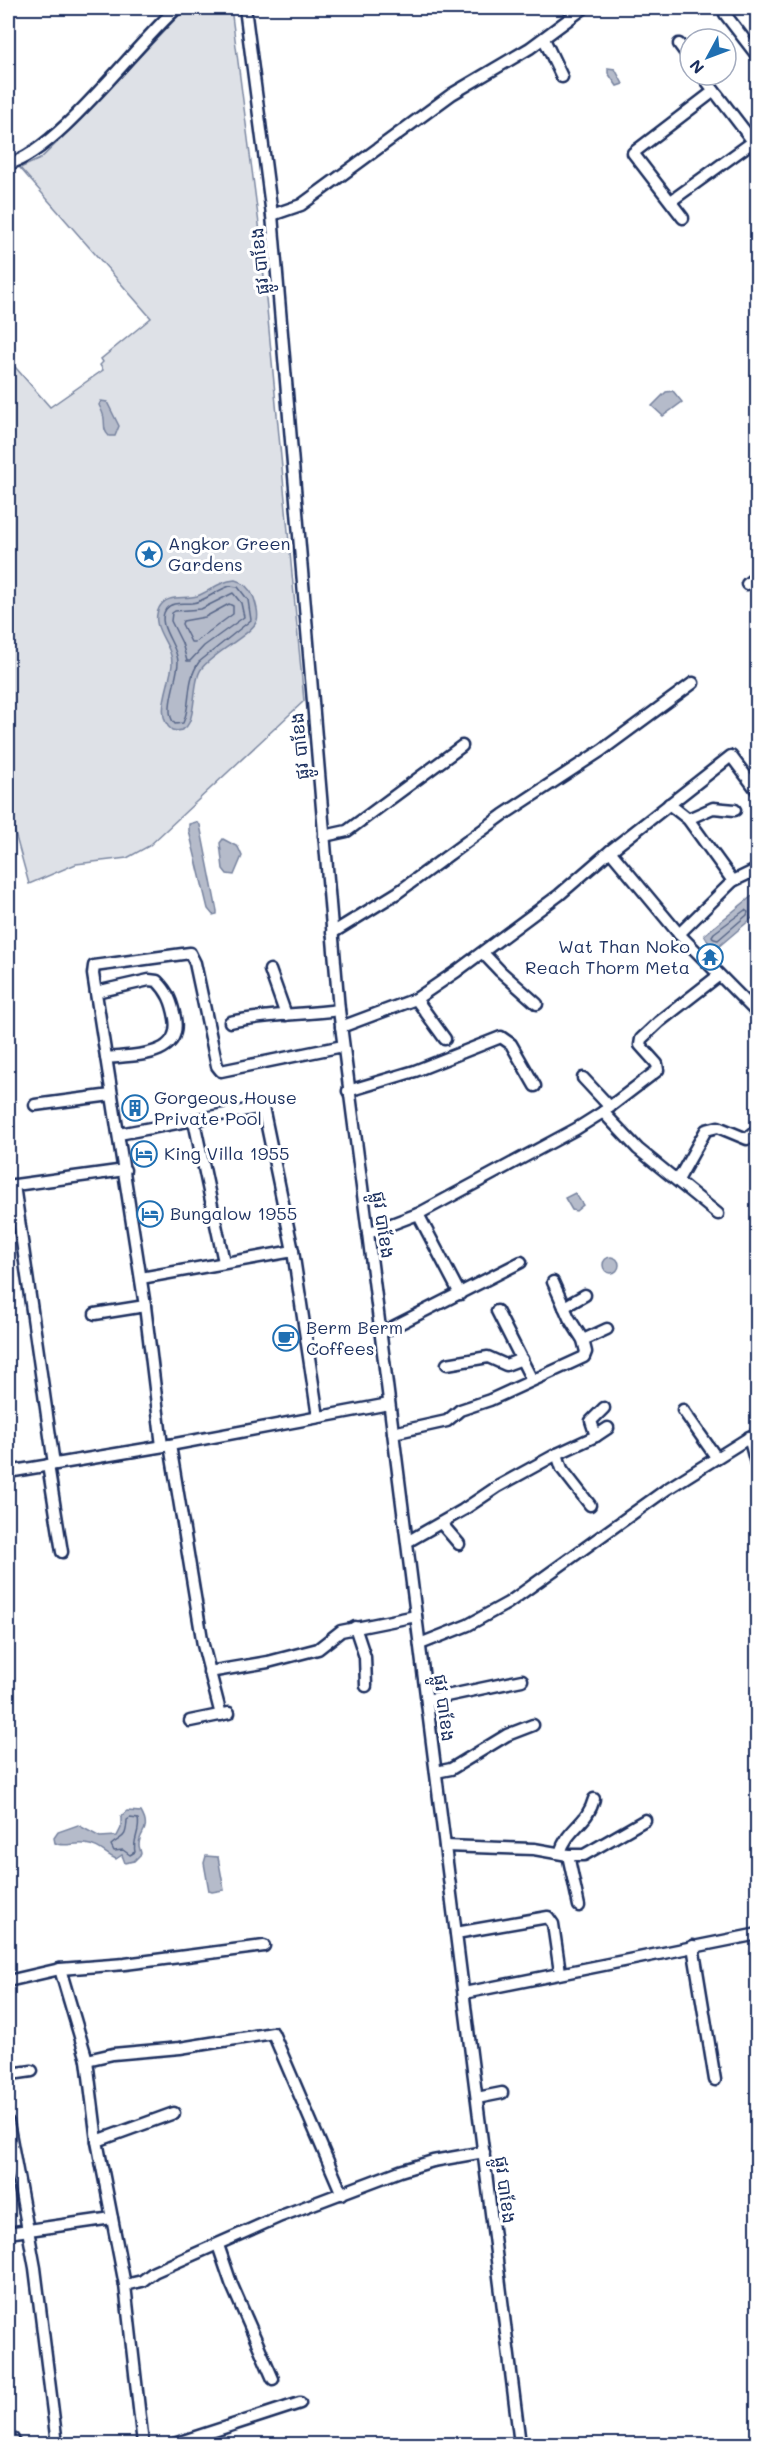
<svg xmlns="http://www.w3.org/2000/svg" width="765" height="2452" font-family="Mali,'Noto Sans Khmer',sans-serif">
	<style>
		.green { fill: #dee1e7; stroke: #7c88a2; stroke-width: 1.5 }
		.water { fill: #b5bbca; stroke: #77839f; stroke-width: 1.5 }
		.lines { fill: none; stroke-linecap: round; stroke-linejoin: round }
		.shore { stroke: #596789; stroke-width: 1.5 }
		.minor-casing { stroke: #1b2f5e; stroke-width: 15 }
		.minor { stroke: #fff; stroke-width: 10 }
		.labels { text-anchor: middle; stroke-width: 6; stroke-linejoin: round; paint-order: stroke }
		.street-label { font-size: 18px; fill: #1b2f5e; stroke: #fff }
		.poi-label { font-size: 18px; fill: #1b2f5e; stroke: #fff; text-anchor: start }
	</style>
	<rect width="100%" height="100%" fill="#fff"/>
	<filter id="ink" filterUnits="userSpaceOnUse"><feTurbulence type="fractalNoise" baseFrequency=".0167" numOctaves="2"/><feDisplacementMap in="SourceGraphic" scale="12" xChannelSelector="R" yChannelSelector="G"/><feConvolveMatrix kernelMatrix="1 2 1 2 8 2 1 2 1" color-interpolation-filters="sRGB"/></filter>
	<g filter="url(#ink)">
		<polygon class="green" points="186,8 231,8 259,224 304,701 149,846 127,858 76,864 29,884 8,808 8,359 50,407 103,370 100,365 103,362 101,359 151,318 20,168 40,159 63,137"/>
		<g class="water">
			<polygon points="608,68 615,69 623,84 617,86 608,73"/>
			<polygon points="673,391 682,402 663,416 652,406 666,392"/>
			<path d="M101,401l6,1 12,24 -4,10h-6c-6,-6 -4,-10 -5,-17 0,-4 -3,-10 -5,-14z"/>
			<path d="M235,580c9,2 15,9 19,18 2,6 5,16 3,22 -3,13 -44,33 -55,48 -13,16 -1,70 -30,62 -19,-14 -1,-47 0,-66 1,-20 -23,-36 -13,-56 8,-15 25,-8 38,-12 13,-5 23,-15 38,-16z"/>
			<polygon points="196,822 200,825 217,911 217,914 213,915 208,909 189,831 189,824"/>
			<polygon points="223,839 238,847 242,856 234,875 227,874 223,869 220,843"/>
			<polygon points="757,892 757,914 717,948 710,945 704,935"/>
			<polygon points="575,1193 583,1205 576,1211 572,1210 565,1198"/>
			<circle cx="611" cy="1265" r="8"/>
			<path d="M127,1811l14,1c11,19 -2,19 -2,33 0,3 2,6 2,9l-7,7 -9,2 -3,-8 -6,4c-12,-5 -15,-13 -31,-15 -10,-2 -21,4 -30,-1l-1,-5 4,-6 20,-7 22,12 17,-1 4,-8v-12z"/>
			<polygon points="206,1856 218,1857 224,1890 212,1892 209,1891 204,1863"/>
		</g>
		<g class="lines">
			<g class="shore">
				<path d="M230,586l8,1 10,13 3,20 -52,42c-14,20 -7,41 -16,61l-8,1c-13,-12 3,-45 3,-62 0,-17 -23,-37 -12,-53 6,-8 17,-5 26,-6 14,-2 24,-13 38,-17z"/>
				<polygon points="233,593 241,603 244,617 204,646 190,661 187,661 182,643 171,621 172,613 175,611 201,609"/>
				<polygon points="229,604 233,606 233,614 195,642 191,642 182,624 183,621 205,617"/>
				<polygon points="745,910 748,912 747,915 718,940 714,939 712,936 714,933"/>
				<path d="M130,1818l8,1c3,12 -6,21 -3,33l-5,3 -7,-5 -9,1 -3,-6c11,-10 15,-4 16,-25z"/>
			</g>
			<g class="minor-casing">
				<g id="minor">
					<polyline points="245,8 272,215 339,1010 368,1233 520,2444"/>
					<polyline points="725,14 758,57"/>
					<polyline points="544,39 562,77"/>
					<polyline points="679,44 690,59"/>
					<polyline points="702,75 758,148"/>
					<path d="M8,164c49,-12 127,-119 169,-156"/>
					<polyline points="671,201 758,138"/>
					<polyline points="272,215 301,205 452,94 530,48 584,8"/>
					<polyline points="683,218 633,153 714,91"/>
					<polyline points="747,584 758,575"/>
					<polyline points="669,804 688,819 733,881"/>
					<polyline points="688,819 713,808 735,810"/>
					<polyline points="324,836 347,831 462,746"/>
					<polyline points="610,851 679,934 758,1014"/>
					<polyline points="332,933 397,893 503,815 602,750 693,683"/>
					<polyline points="679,934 733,881 758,869"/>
					<polyline points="483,953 500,971 537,1004"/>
					<polyline points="270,970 286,1015"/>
					<path d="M96,992l53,-12 8,1c11,11 15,21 18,37 7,40 -42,37 -69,40"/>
					<polyline points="416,999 445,1039"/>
					<path d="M230,1022c36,-8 72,-7 109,-12"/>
					<polyline points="341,1027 416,999 457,971 559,895 610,851 731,756 758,792"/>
					<polyline points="583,1078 610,1107"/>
					<polyline points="348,1091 415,1071 501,1037 511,1044 535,1086"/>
					<polyline points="35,1105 111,1095"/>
					<polyline points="603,1112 638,1149 718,1214"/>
					<polyline points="194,1121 224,1262"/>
					<polyline points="119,1134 263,1107 293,1251 318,1417"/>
					<polyline points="678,1180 706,1130 718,1127 747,1139 758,1129"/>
					<polyline points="14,1185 54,1464"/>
					<polyline points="8,1186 125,1170"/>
					<polyline points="418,1214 460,1294"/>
					<polyline points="368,1233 418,1214 576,1129 603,1112 658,1070 657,1064 640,1045 641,1039 659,1022 718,976"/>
					<polyline points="141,1278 293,1251"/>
					<polyline points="564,1307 585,1295"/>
					<polyline points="497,1311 532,1380"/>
					<polyline points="95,1314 145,1306"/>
					<polyline points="381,1333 521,1262"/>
					<polyline points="583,1340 607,1329"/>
					<polyline points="447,1364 488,1357 506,1365 522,1359"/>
					<polyline points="683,1410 716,1457"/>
					<polyline points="393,1433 447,1421 460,1410 490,1400 584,1357 586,1352 583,1340 569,1318 553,1282"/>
					<polyline points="596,1436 591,1421 604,1408"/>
					<polyline points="749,1437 758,1471"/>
					<polyline points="170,1445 203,1645 221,1715"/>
					<polyline points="162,1446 145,1306 93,974 94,966 190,953 195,963 217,1066 221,1071 343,1046"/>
					<polyline points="557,1454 562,1469 590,1505"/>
					<polyline points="48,1465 62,1552"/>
					<polyline points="8,1472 170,1445 389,1404"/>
					<polyline points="441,1523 459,1544"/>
					<polyline points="407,1542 463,1510 497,1487 557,1454 596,1436 608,1428"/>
					<polyline points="355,1627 365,1657 366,1686"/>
					<polyline points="420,1644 468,1625 508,1603 667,1489 758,1432"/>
					<polyline points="209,1672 268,1662 318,1649 341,1631 416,1616"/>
					<polyline points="427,1700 522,1680"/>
					<polyline points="190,1721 229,1713"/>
					<polyline points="436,1772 451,1769 507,1735 533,1725"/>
					<polyline points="445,1846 534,1849 568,1855 584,1855 645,1820"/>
					<path d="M560,1853c8,-26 27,-28 34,-54"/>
					<polyline points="568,1855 579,1906"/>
					<polyline points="456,1933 548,1917 553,1924 560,1972"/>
					<polyline points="693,1946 715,2080"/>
					<polyline points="60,1969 87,2060 97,2141 125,2285 143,2444"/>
					<polyline points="8,1981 60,1969 125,1964 264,1946"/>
					<polyline points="464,1993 758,1934"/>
					<polyline points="87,2060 113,2054 180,2048 273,2033 342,2194"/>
					<polyline points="8,2070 18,2073 32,2071"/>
					<polyline points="477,2098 502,2093"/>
					<polyline points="8,2122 35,2268 57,2444"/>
					<polyline points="97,2141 174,2113"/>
					<polyline points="8,2233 112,2218"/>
					<polyline points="218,2245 231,2283 273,2379"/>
					<polyline points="125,2285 142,2281 154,2272 281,2216 400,2171 433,2161 484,2152"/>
					<polyline points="8,2441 13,2439"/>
					<polyline points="174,2444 300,2403"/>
				</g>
			</g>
			<use href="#minor" class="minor"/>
		</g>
	</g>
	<defs>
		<g id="sight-ring" transform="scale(1.35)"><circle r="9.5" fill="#fff" stroke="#1f6fb2" stroke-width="1.5"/><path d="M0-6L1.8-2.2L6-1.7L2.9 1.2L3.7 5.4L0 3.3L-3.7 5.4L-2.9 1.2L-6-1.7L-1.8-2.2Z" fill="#1f6fb2"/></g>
		<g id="temple-ring" transform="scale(1.35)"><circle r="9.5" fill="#fff" stroke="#1f6fb2" stroke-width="1.5"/><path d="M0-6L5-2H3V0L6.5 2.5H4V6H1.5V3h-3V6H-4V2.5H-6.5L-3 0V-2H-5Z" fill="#1f6fb2"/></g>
		<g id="building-ring" transform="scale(1.35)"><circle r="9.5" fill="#fff" stroke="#1f6fb2" stroke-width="1.5"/><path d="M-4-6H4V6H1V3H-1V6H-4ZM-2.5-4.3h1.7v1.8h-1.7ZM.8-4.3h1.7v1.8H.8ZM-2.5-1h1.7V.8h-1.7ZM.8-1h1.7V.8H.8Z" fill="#1f6fb2"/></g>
		<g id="hotel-ring" transform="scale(1.35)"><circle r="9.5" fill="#fff" stroke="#1f6fb2" stroke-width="1.5"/><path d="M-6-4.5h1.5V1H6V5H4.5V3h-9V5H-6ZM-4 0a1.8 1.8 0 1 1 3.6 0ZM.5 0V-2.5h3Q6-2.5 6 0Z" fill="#1f6fb2"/></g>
		<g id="cafe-ring" transform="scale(1.35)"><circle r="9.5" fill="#fff" stroke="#1f6fb2" stroke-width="1.5"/><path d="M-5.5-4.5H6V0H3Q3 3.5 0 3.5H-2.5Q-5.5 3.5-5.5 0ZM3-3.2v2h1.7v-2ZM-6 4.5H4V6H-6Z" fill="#1f6fb2"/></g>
	</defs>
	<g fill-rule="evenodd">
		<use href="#sight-ring" x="149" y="554"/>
		<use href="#temple-ring" x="710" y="957"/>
		<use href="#building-ring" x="135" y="1108"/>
		<use href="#hotel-ring" x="144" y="1154"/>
		<use href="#hotel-ring" x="150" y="1214"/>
		<use href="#cafe-ring" x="286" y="1338"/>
	</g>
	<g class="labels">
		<g class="street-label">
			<text transform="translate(260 261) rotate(-95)" y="6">ផ្លូវ បាខែង</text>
			<text transform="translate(300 746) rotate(-95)" y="6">ផ្លូវ បាខែង</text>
			<text transform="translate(383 1225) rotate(82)" y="6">ផ្លូវ បាខែង</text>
			<text transform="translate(444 1708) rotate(83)" y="6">ផ្លូវ បាខែង</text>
			<text transform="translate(505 2190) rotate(83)" y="6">ផ្លូវ បាខែង</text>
		</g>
		<g class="poi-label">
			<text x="168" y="550">Angkor Green<tspan x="168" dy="21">Gardens</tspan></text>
			<text x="690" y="953" text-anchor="end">Wat Than Noko<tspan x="690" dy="21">Reach Thorm Meta</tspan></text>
			<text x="154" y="1104">Gorgeous House<tspan x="154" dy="21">Private Pool</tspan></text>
			<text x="164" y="1160">King Villa 1955</text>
			<text x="170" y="1220">Bungalow 1955</text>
			<text x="306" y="1334">Berm Berm<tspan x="306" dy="21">Coffees</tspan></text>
		</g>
	</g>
	<rect width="765" height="2452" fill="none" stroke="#fff" stroke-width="30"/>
	<rect x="15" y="15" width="735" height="2422" fill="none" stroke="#1b2f5e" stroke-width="2" filter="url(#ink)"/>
	<g transform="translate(708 57) rotate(229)"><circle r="28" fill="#ffffff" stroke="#a4acbf" stroke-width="1.5"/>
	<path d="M0-4.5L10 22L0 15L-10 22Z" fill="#1f6fb2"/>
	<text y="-9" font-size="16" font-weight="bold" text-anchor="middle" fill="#1b2f5e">N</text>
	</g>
</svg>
